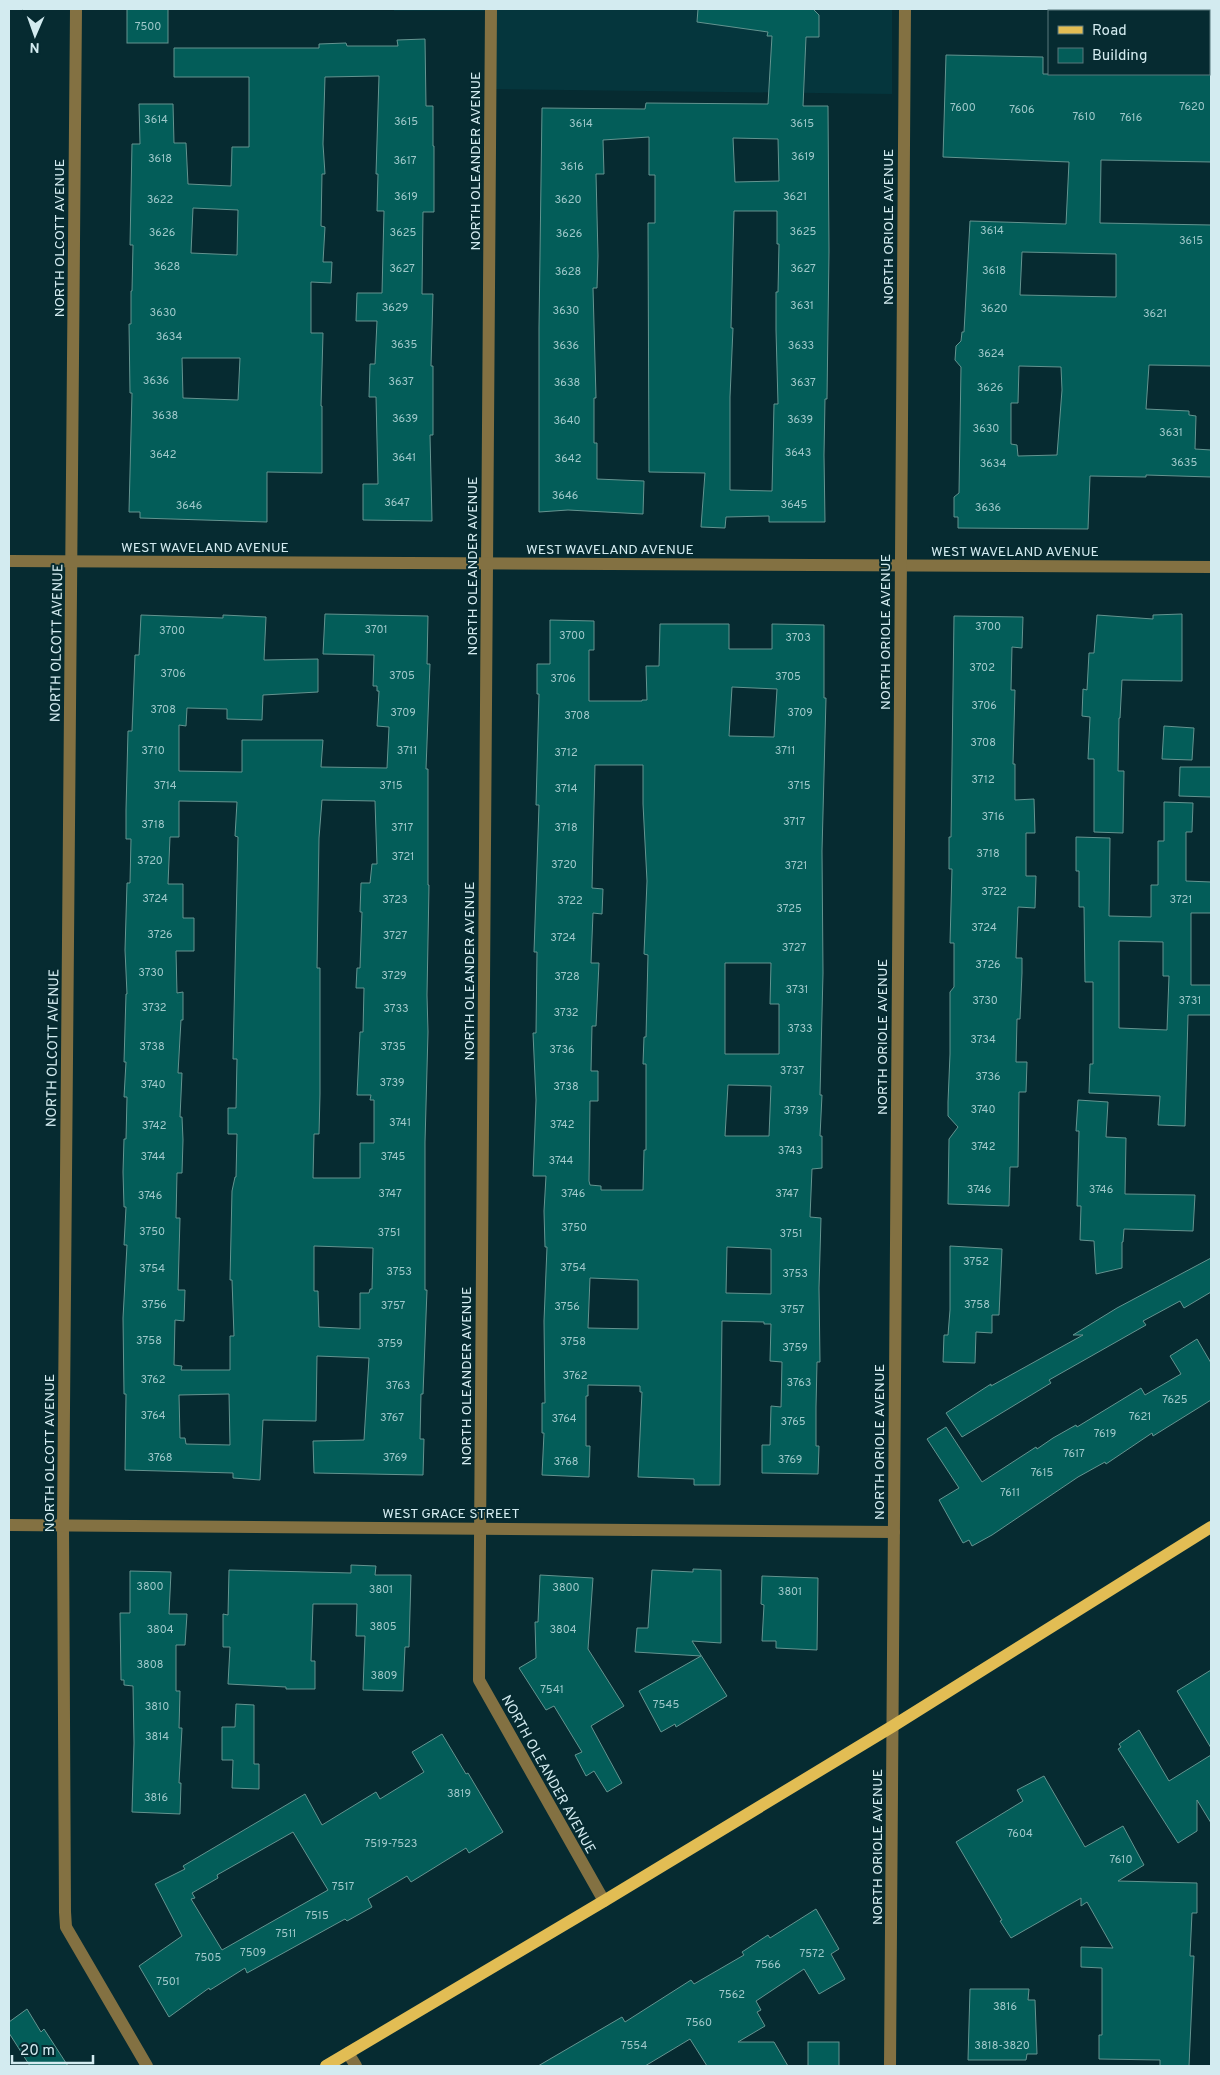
<svg xmlns="http://www.w3.org/2000/svg" width="1220" height="2075" font-family="Overpass,sans-serif">
	<style>
		.built { fill: #05363d }
		.building { fill: #035d59; stroke: #649490; fill-rule: evenodd }
		.lines { fill: none; stroke-linecap: round; stroke-linejoin: round }
		.minor { stroke: #837142; stroke-width: 12 }
		.major { stroke: #e2bd54; stroke-width: 12 }
		.labels { text-anchor: middle; stroke-width: 4; stroke-linejoin: round; paint-order: stroke }
		.number-label { font-size: 11px; fill: #9fc8ca }
		.street-label { font-size: 14px; fill: #d3ebf0; stroke: #062b31 }
	</style>
	<rect width="100%" height="100%" fill="#062b31"/>
	<polygon class="built" points="394,9 892,9 892,94 494,89 494,11 394,11"/>
	<g class="building">
		<rect x="127" y="9" width="41" height="34"/>
		<path d="M698,9h115l6,6v22h-13l-3,69h25l1,145 -2,148h-2l-1,56 1,67h-56v-6l-43,1 -1,11 -24,-1 4,-54 -56,-1 -1,-249h7v-48h-6v-38l-46,3 1,34h-8l2,82 -1,32h-4l3,110h-2v45h3v36l47,2 -1,33 -75,-4 -29,2v-184l3,-220 103,1 1,-6 122,1 4,-68h-5l1,-4 -71,-10zM733,138l45,1 1,42 -44,1zM734,211h43v33h2l-1,48h-2v38l2,74h-4l-2,87 -42,-1v-93l3,-69h-2z"/>
		<path d="M425,39l1,67h7v40h1v66h-11l-1,82h11l-2,72h2v69h-3l2,86 -69,-1v-36h15l-2,-87h-7l1,-33h5l2,-43h-21l1,-28h25l2,-82h-7l1,-37h-2l3,-98 -54,1 -2,67 2,30h-3l-1,52 4,1 -2,35h9l-1,21 -20,-1v51h12l-2,73h1v67l-55,-1v50l-127,-4v-6h-11l3,-119h-2l-1,-69h2v-33h1l1,-46h-3l2,-101h8l-1,-40h34l1,39h12l2,41 43,2 1,-39h17v-70h-75v-29h145v-4l27,-1 1,3h51l-1,-6zM193,208l45,2 -1,45 -46,-2zM182,358h58l-2,42 -55,-2z"/>
		<path d="M946,55l97,2v17h168v88l-110,-2 -1,63 111,2v141l-62,-1 -3,44 43,2v4l7,1 -1,33 16,1v27l-65,-2v2l-56,-1 -2,53 -130,-1v-11h-4v-20l5,-4 2,-126 -6,-7 1,-14 5,-5 1,-9h2l6,-111 96,3 3,-62 -126,-5zM1022,252l94,2v43l-96,-2zM1019,366l42,1 1,23 -5,65 -39,1 -1,-11 -6,-1v-41h7z"/>
		<path d="M325,614l103,2 -1,48h3l-4,105h2v116h1l-2,110 1,37 -3,110v148h2l-4,104h-2l-1,45h4l-1,36 -109,-2 -1,-32 51,-1 5,-82 -52,-2 -1,65 -53,-1 -3,60 -27,-2v-5l-108,-3 1,-76h-2l-1,-76 4,-73h-3l2,-38h-2l-1,-35 1,-33h2l1,-42h-3l2,-35h-2l2,-68h1l-2,-44 2,-67h3l1,-44h-5v-29l2,-79h4l3,-76h4l2,-40 82,3v-3l43,2 -2,43 54,-1v33l-55,3 -1,25 -35,-1v-10l-40,-1 -1,18 -7,-1v46l63,1v-32h81l-2,27 66,1 2,-41 -12,-1 2,-35h-2v-5h-4l1,-31 -51,-1zM322,800l53,1 2,63h-5l-2,19h-9l-1,29h2l-2,56h-3l-1,20h8l-1,44h-3l-3,63h14l-1,5h4v43h-14v35h-47l1,-44h5l1,-40v-126h-3l2,-130zM179,801l58,1 -2,34 3,1 -5,222h4l-1,49h-8v26h9l-1,43h-1l-3,14 -2,89h2l2,56h-4v34h-49l1,-4 -8,-1 1,-45 9,1 1,-31h-7l2,-72h-4l1,-45h5l1,-33 -1,-23h-2l2,-44h-4l3,-53h2v-28l-6,1 -1,-42h18v-33h-11v-34h-15l2,-47h9zM314,1246l59,2 -1,41h-2l-1,4h-9v36l-41,-2 -1,-36h-4zM229,1394l1,51 -44,-1 -1,-6h-5l-1,-43z"/>
		<polygon points="1182,614 1182,681 1122,680 1120,718 1119,718 1118,771 1124,771 1123,833 1094,832 1094,759 1088,759 1090,717 1082,716 1083,689 1087,690 1089,653 1094,653 1097,615 1153,619 1153,615"/>
		<polygon points="954,616 1023,617 1022,648 1012,647 1011,690 1015,690 1013,764 1015,764 1015,800 1034,799 1035,833 1026,833 1026,876 1036,876 1035,908 1018,907 1016,958 1022,958 1022,973 1020,1019 1017,1019 1016,1062 1027,1062 1026,1092 1019,1092 1018,1167 1010,1167 1009,1206 948,1204 949,1139 958,1127 948,1116 948,1102 950,1054 950,992 954,987 954,943 950,943 952,869 949,869 949,837 951,837"/>
		<path d="M550,620l44,1v29h-5v51h53v-1h5l-1,-34h13l1,-42h69v25h43v-25l52,1v73h2l-4,153 1,122 -3,122h2l-2,41h2v32l-10,1 -2,48 11,1 -2,70 1,74h-3l-1,45v39h3l-1,28 -56,-1v-28h8l1,-39 10,1 1,-45 -12,-1 1,-37h-7v-2l-42,-1 -2,164h-26v-6l-56,-2 4,-85h-2v-6l-52,-1v11h-2v50h4l-1,31 -47,-2 2,-42h-2v-30h3l-1,-82 3,-74h-2l-1,-36 2,-35h-13l3,-76 -3,-67h3l1,-81h-3l5,-147h-3l3,-111h-2v-30h13zM732,687l45,2 -3,48 -45,-1zM595,765h48v39l4,77 -3,73 4,1 -2,82h-2l-1,27h3v86h-2l-1,40h-42v-4l-11,-1 -1,-4 1,-80h8v-30h-7l1,-45h4l3,-63h-8l2,-50 9,1 1,-25 -11,-1zM725,963h46l-1,41h9v50h-54zM728,1085l43,1 -2,50h-44zM727,1247l44,2v45l-45,-1zM590,1278l48,2v49l-50,-1z"/>
		<polygon points="1164,726 1194,728 1192,760 1162,759"/>
		<polygon points="1180,767 1211,767 1211,797 1179,796"/>
		<path d="M1164,802l29,1 -1,29h-6v49l25,1v31h-20v72h20v30h-23l-3,111 -27,-1 2,-29 -71,-3 1,-29h3v-82h-8l-1,-75h-5v-36h-3v-34l34,1 -1,78 42,1v-32h7v-44h6zM1119,941l44,1v34h6l-2,54 -48,-2z"/>
		<polygon points="1078,1100 1108,1102 1106,1137 1126,1138 1125,1194 1195,1195 1193,1231 1124,1229 1123,1242 1122,1242 1122,1268 1096,1274 1094,1241 1080,1240 1081,1206 1077,1206 1079,1131 1076,1131"/>
		<polygon points="950,1246 1002,1249 999,1315 992,1315 992,1333 976,1332 975,1363 943,1362 944,1335 948,1335 950,1310"/>
		<polygon points="1211,1258 1211,1292 1184,1308 1180,1301 1143,1321 1146,1325 1049,1380 1051,1383 962,1437 946,1413 991,1384 991,1386 1083,1335 1073,1335 1117,1308"/>
		<polygon points="1197,1339 1211,1363 1211,1400 1153,1436 1152,1433 1106,1464 1105,1462 1078,1477 992,1535 972,1546 969,1540 963,1543 939,1500 959,1488 927,1439 946,1427 982,1482 1036,1447 1037,1449 1053,1438 1076,1425 1077,1427 1141,1388 1145,1395 1181,1374 1170,1356"/>
		<polygon points="351,1565 376,1566 375,1575 411,1575 409,1647 405,1647 403,1691 363,1690 365,1636 356,1636 357,1604 313,1604 311,1661 315,1661 315,1689 286,1689 286,1687 228,1684 230,1647 223,1647 223,1614 228,1615 229,1570 351,1573"/>
		<polygon points="693,1569 721,1570 721,1643 692,1641 727,1696 676,1727 675,1724 661,1732 639,1691 701,1656 635,1652 637,1628 648,1628 652,1570 693,1572"/>
		<polygon points="130,1571 171,1572 169,1614 187,1614 185,1645 176,1645 176,1691 180,1691 179,1728 182,1728 179,1783 181,1783 180,1814 132,1812 134,1743 133,1686 124,1685 124,1680 121,1680 120,1613 130,1613"/>
		<polygon points="540,1575 593,1578 588,1649 624,1706 591,1726 622,1783 607,1792 594,1771 586,1776 575,1755 582,1752 554,1706 546,1710 519,1668 536,1658 535,1622 538,1622"/>
		<polygon points="762,1576 818,1578 817,1650 776,1648 776,1641 762,1641 764,1605 761,1604"/>
		<polygon points="1211,1670 1211,1748 1177,1691"/>
		<polygon points="236,1704 254,1705 254,1764 259,1764 259,1789 232,1788 233,1760 222,1760 222,1727 235,1727"/>
		<polygon points="1139,1730 1169,1781 1211,1755 1211,1823 1197,1800 1197,1831 1178,1843 1118,1749 1121,1747 1119,1744"/>
		<path d="M442,1734l24,40 2,-1 35,59 -34,21 -3,-5 -55,34 -4,-6 -39,23 4,8 -25,14 -2,-2 -98,54 -2,-5 -35,22 -1,-2 -40,29 -30,-51 43,-30 -27,-52 30,-15 -2,-3 122,-72 17,31 54,-33 4,7 44,-27 -12,-20zM293,1832l35,58 -106,60 -31,-51 4,-1 -3,-5 26,-15 -1,-3z"/>
		<polygon points="1044,1776 1085,1847 1123,1826 1144,1865 1118,1881 1197,1883 1197,1913 1192,1913 1190,1956 1194,1956 1189,2066 1160,2066 1160,2060 1099,2059 1099,2035 1102,2035 1102,1968 1081,1967 1081,1947 1113,1948 1087,1902 1081,1906 1081,1898 1011,1938 1000,1921 1002,1920 956,1842 1023,1801 1017,1790"/>
		<polygon points="816,1909 839,1949 831,1954 845,1979 819,1994 804,1969 756,2001 761,2010 757,2012 765,2026 738,2042 774,2042 788,2066 707,2066 690,2039 645,2066 538,2066 622,2017 625,2022 691,1980 694,1984 744,1955 742,1952 768,1935 770,1938"/>
		<polygon points="970,1989 1029,1989 1028,2000 1035,2000 1037,2054 1027,2054 1026,2060 968,2060"/>
		<polygon points="27,2009 41,2032 44,2029 68,2066 30,2066 9,2033 9,2022"/>
		<rect x="808" y="2042" width="31" height="24"/>
	</g>
	<g class="lines">
		<g class="minor">
			<polyline points="76,9 63,1525 65,1912 66,1927 147,2066"/>
			<polyline points="491,9 479,1680 604,1901"/>
			<polyline points="9,561 1211,567"/>
			<polyline points="9,1525 894,1532"/>
			<polyline points="348,2053 356,2066"/>
			<polyline points="890,2066 905,9"/>
		</g>
		<polyline class="major" points="326,2066 604,1901 893,1726 1211,1527"/>
	</g>
	<g class="labels">
		<g class="number-label">
			<text x="148" y="30">7500</text>
			<text x="1192" y="110">7620</text>
			<text x="963" y="111">7600</text>
			<text x="1022" y="113">7606</text>
			<text x="1084" y="120">7610</text>
			<text x="1131" y="121">7616</text>
			<text x="156" y="123">3614</text>
			<text x="406" y="125">3615</text>
			<text x="581" y="127">3614</text>
			<text x="802" y="127">3615</text>
			<text x="803" y="160">3619</text>
			<text x="160" y="162">3618</text>
			<text x="405" y="164">3617</text>
			<text x="572" y="170">3616</text>
			<text x="406" y="200">3619</text>
			<text x="795" y="200">3621</text>
			<text x="160" y="203">3622</text>
			<text x="568" y="203">3620</text>
			<text x="992" y="234">3614</text>
			<text x="803" y="235">3625</text>
			<text x="162" y="236">3626</text>
			<text x="403" y="236">3625</text>
			<text x="569" y="237">3626</text>
			<text x="1191" y="244">3615</text>
			<text x="167" y="270">3628</text>
			<text x="402" y="272">3627</text>
			<text x="803" y="272">3627</text>
			<text x="994" y="274">3618</text>
			<text x="568" y="275">3628</text>
			<text x="802" y="309">3631</text>
			<text x="395" y="311">3629</text>
			<text x="994" y="312">3620</text>
			<text x="566" y="314">3630</text>
			<text x="163" y="316">3630</text>
			<text x="1155" y="317">3621</text>
			<text x="169" y="340">3634</text>
			<text x="404" y="348">3635</text>
			<text x="566" y="349">3636</text>
			<text x="801" y="349">3633</text>
			<text x="991" y="357">3624</text>
			<text x="156" y="384">3636</text>
			<text x="401" y="385">3637</text>
			<text x="567" y="386">3638</text>
			<text x="803" y="386">3637</text>
			<text x="990" y="391">3626</text>
			<text x="165" y="419">3638</text>
			<text x="405" y="422">3639</text>
			<text x="800" y="423">3639</text>
			<text x="567" y="424">3640</text>
			<text x="986" y="432">3630</text>
			<text x="1171" y="436">3631</text>
			<text x="798" y="456">3643</text>
			<text x="163" y="458">3642</text>
			<text x="404" y="461">3641</text>
			<text x="568" y="462">3642</text>
			<text x="1184" y="466">3635</text>
			<text x="993" y="467">3634</text>
			<text x="565" y="499">3646</text>
			<text x="397" y="506">3647</text>
			<text x="794" y="508">3645</text>
			<text x="189" y="509">3646</text>
			<text x="988" y="511">3636</text>
			<text x="988" y="630">3700</text>
			<text x="376" y="633">3701</text>
			<text x="172" y="634">3700</text>
			<text x="572" y="639">3700</text>
			<text x="798" y="641">3703</text>
			<text x="982" y="671">3702</text>
			<text x="173" y="677">3706</text>
			<text x="402" y="679">3705</text>
			<text x="788" y="680">3705</text>
			<text x="563" y="682">3706</text>
			<text x="984" y="709">3706</text>
			<text x="163" y="713">3708</text>
			<text x="403" y="716">3709</text>
			<text x="800" y="716">3709</text>
			<text x="577" y="719">3708</text>
			<text x="983" y="746">3708</text>
			<text x="153" y="754">3710</text>
			<text x="407" y="754">3711</text>
			<text x="785" y="754">3711</text>
			<text x="566" y="756">3712</text>
			<text x="983" y="783">3712</text>
			<text x="165" y="789">3714</text>
			<text x="391" y="789">3715</text>
			<text x="799" y="789">3715</text>
			<text x="566" y="792">3714</text>
			<text x="993" y="820">3716</text>
			<text x="794" y="825">3717</text>
			<text x="153" y="828">3718</text>
			<text x="402" y="831">3717</text>
			<text x="566" y="831">3718</text>
			<text x="988" y="857">3718</text>
			<text x="403" y="860">3721</text>
			<text x="150" y="864">3720</text>
			<text x="564" y="868">3720</text>
			<text x="796" y="869">3721</text>
			<text x="994" y="895">3722</text>
			<text x="155" y="902">3724</text>
			<text x="395" y="903">3723</text>
			<text x="1181" y="903">3721</text>
			<text x="570" y="904">3722</text>
			<text x="789" y="912">3725</text>
			<text x="984" y="931">3724</text>
			<text x="160" y="938">3726</text>
			<text x="395" y="939">3727</text>
			<text x="563" y="941">3724</text>
			<text x="794" y="951">3727</text>
			<text x="988" y="968">3726</text>
			<text x="151" y="976">3730</text>
			<text x="394" y="979">3729</text>
			<text x="567" y="980">3728</text>
			<text x="797" y="993">3731</text>
			<text x="985" y="1004">3730</text>
			<text x="1190" y="1004">3731</text>
			<text x="154" y="1011">3732</text>
			<text x="396" y="1012">3733</text>
			<text x="566" y="1016">3732</text>
			<text x="800" y="1032">3733</text>
			<text x="983" y="1043">3734</text>
			<text x="152" y="1050">3738</text>
			<text x="393" y="1050">3735</text>
			<text x="562" y="1053">3736</text>
			<text x="792" y="1074">3737</text>
			<text x="988" y="1080">3736</text>
			<text x="392" y="1086">3739</text>
			<text x="153" y="1088">3740</text>
			<text x="566" y="1090">3738</text>
			<text x="983" y="1113">3740</text>
			<text x="796" y="1114">3739</text>
			<text x="400" y="1126">3741</text>
			<text x="562" y="1128">3742</text>
			<text x="154" y="1129">3742</text>
			<text x="983" y="1150">3742</text>
			<text x="790" y="1154">3743</text>
			<text x="153" y="1160">3744</text>
			<text x="393" y="1160">3745</text>
			<text x="561" y="1164">3744</text>
			<text x="979" y="1193">3746</text>
			<text x="1101" y="1193">3746</text>
			<text x="390" y="1197">3747</text>
			<text x="573" y="1197">3746</text>
			<text x="787" y="1197">3747</text>
			<text x="150" y="1199">3746</text>
			<text x="574" y="1231">3750</text>
			<text x="152" y="1235">3750</text>
			<text x="389" y="1236">3751</text>
			<text x="791" y="1237">3751</text>
			<text x="976" y="1265">3752</text>
			<text x="573" y="1271">3754</text>
			<text x="152" y="1272">3754</text>
			<text x="399" y="1275">3753</text>
			<text x="795" y="1277">3753</text>
			<text x="154" y="1308">3756</text>
			<text x="977" y="1308">3758</text>
			<text x="393" y="1309">3757</text>
			<text x="567" y="1310">3756</text>
			<text x="792" y="1313">3757</text>
			<text x="149" y="1344">3758</text>
			<text x="573" y="1345">3758</text>
			<text x="390" y="1347">3759</text>
			<text x="795" y="1351">3759</text>
			<text x="575" y="1379">3762</text>
			<text x="153" y="1383">3762</text>
			<text x="799" y="1386">3763</text>
			<text x="398" y="1389">3763</text>
			<text x="1175" y="1403">7625</text>
			<text x="153" y="1419">3764</text>
			<text x="1140" y="1420">7621</text>
			<text x="392" y="1421">3767</text>
			<text x="564" y="1422">3764</text>
			<text x="793" y="1425">3765</text>
			<text x="1105" y="1437">7619</text>
			<text x="1074" y="1457">7617</text>
			<text x="160" y="1461">3768</text>
			<text x="395" y="1461">3769</text>
			<text x="790" y="1463">3769</text>
			<text x="566" y="1465">3768</text>
			<text x="1042" y="1476">7615</text>
			<text x="1010" y="1496">7611</text>
			<text x="150" y="1590">3800</text>
			<text x="566" y="1591">3800</text>
			<text x="381" y="1593">3801</text>
			<text x="790" y="1595">3801</text>
			<text x="383" y="1630">3805</text>
			<text x="160" y="1633">3804</text>
			<text x="563" y="1633">3804</text>
			<text x="150" y="1668">3808</text>
			<text x="384" y="1679">3809</text>
			<text x="552" y="1693">7541</text>
			<text x="666" y="1708">7545</text>
			<text x="157" y="1710">3810</text>
			<text x="157" y="1740">3814</text>
			<text x="459" y="1797">3819</text>
			<text x="156" y="1801">3816</text>
			<text x="1020" y="1837">7604</text>
			<text x="391" y="1847">7519-7523</text>
			<text x="1121" y="1863">7610</text>
			<text x="343" y="1890">7517</text>
			<text x="317" y="1919">7515</text>
			<text x="286" y="1937">7511</text>
			<text x="253" y="1956">7509</text>
			<text x="812" y="1957">7572</text>
			<text x="208" y="1961">7505</text>
			<text x="768" y="1968">7566</text>
			<text x="168" y="1985">7501</text>
			<text x="732" y="1998">7562</text>
			<text x="1005" y="2010">3816</text>
			<text x="699" y="2026">7560</text>
			<text x="634" y="2049">7554</text>
			<text x="1002" y="2049">3818-3820</text>
		</g>
		<g class="street-label">
			<text transform="translate(475 161) rotate(-90)" y="5">NORTH OLEANDER AVENUE</text>
			<text transform="translate(888 227) rotate(-90)" y="5">NORTH ORIOLE AVENUE</text>
			<text transform="translate(59 238) rotate(-90)" y="5">NORTH OLCOTT AVENUE</text>
			<text x="205" y="552">WEST WAVELAND AVENUE</text>
			<text x="610" y="554">WEST WAVELAND AVENUE</text>
			<text x="1015" y="556">WEST WAVELAND AVENUE</text>
			<text transform="translate(472 566) rotate(-90)" y="5">NORTH OLEANDER AVENUE</text>
			<text transform="translate(885 632) rotate(-90)" y="5">NORTH ORIOLE AVENUE</text>
			<text transform="translate(56 643) rotate(-89)" y="5">NORTH OLCOTT AVENUE</text>
			<text transform="translate(469 971) rotate(-90)" y="5">NORTH OLEANDER AVENUE</text>
			<text transform="translate(882 1037) rotate(-90)" y="5">NORTH ORIOLE AVENUE</text>
			<text transform="translate(52 1048) rotate(-89)" y="5">NORTH OLCOTT AVENUE</text>
			<text transform="translate(466 1376) rotate(-90)" y="5">NORTH OLEANDER AVENUE</text>
			<text transform="translate(879 1442) rotate(-90)" y="5">NORTH ORIOLE AVENUE</text>
			<text transform="translate(49 1453) rotate(-90)" y="5">NORTH OLCOTT AVENUE</text>
			<text x="451" y="1518">WEST GRACE STREET</text>
			<text transform="translate(549 1774) rotate(61)" y="5">NORTH OLEANDER AVENUE</text>
			<text transform="translate(877 1847) rotate(-90)" y="5">NORTH ORIOLE AVENUE</text>
		</g>
	</g>
	<rect width="1220" height="2075" fill="none" stroke="#d3ebf0" stroke-width="20"/>
	<rect x="1048" y="10" width="162" height="65" fill="#062b31" stroke="#58787d"/>
	<rect x="1058" y="26" width="25" height="8" fill="#e2bd54" stroke="#58787d"/>
	<text x="1092" y="35" font-size="15" fill="#d3ebf0">Road</text>
	<rect x="1058" y="48" width="25" height="15" fill="#035d59" stroke="#58787d"/>
	<text x="1092" y="60" font-size="15" fill="#d3ebf0">Building</text>
	<g transform="translate(35 35) rotate(182)" stroke="#062b31" stroke-width="4" paint-order="stroke">
	<path d="M0-4L9 19L0 12L-9 19Z" fill="#d3ebf0"/>
	<text y="-8" font-size="14" font-weight="bold" text-anchor="middle" fill="#d3ebf0">N</text>
	</g>
	<path d="M12 2055v8h81v-8" fill="none" stroke="#d3ebf0" stroke-width="2.5"/>
	<text x="20" y="2055" font-size="15" fill="#d3ebf0" stroke="#062b31" stroke-width="4" paint-order="stroke">20 m</text>
</svg>
